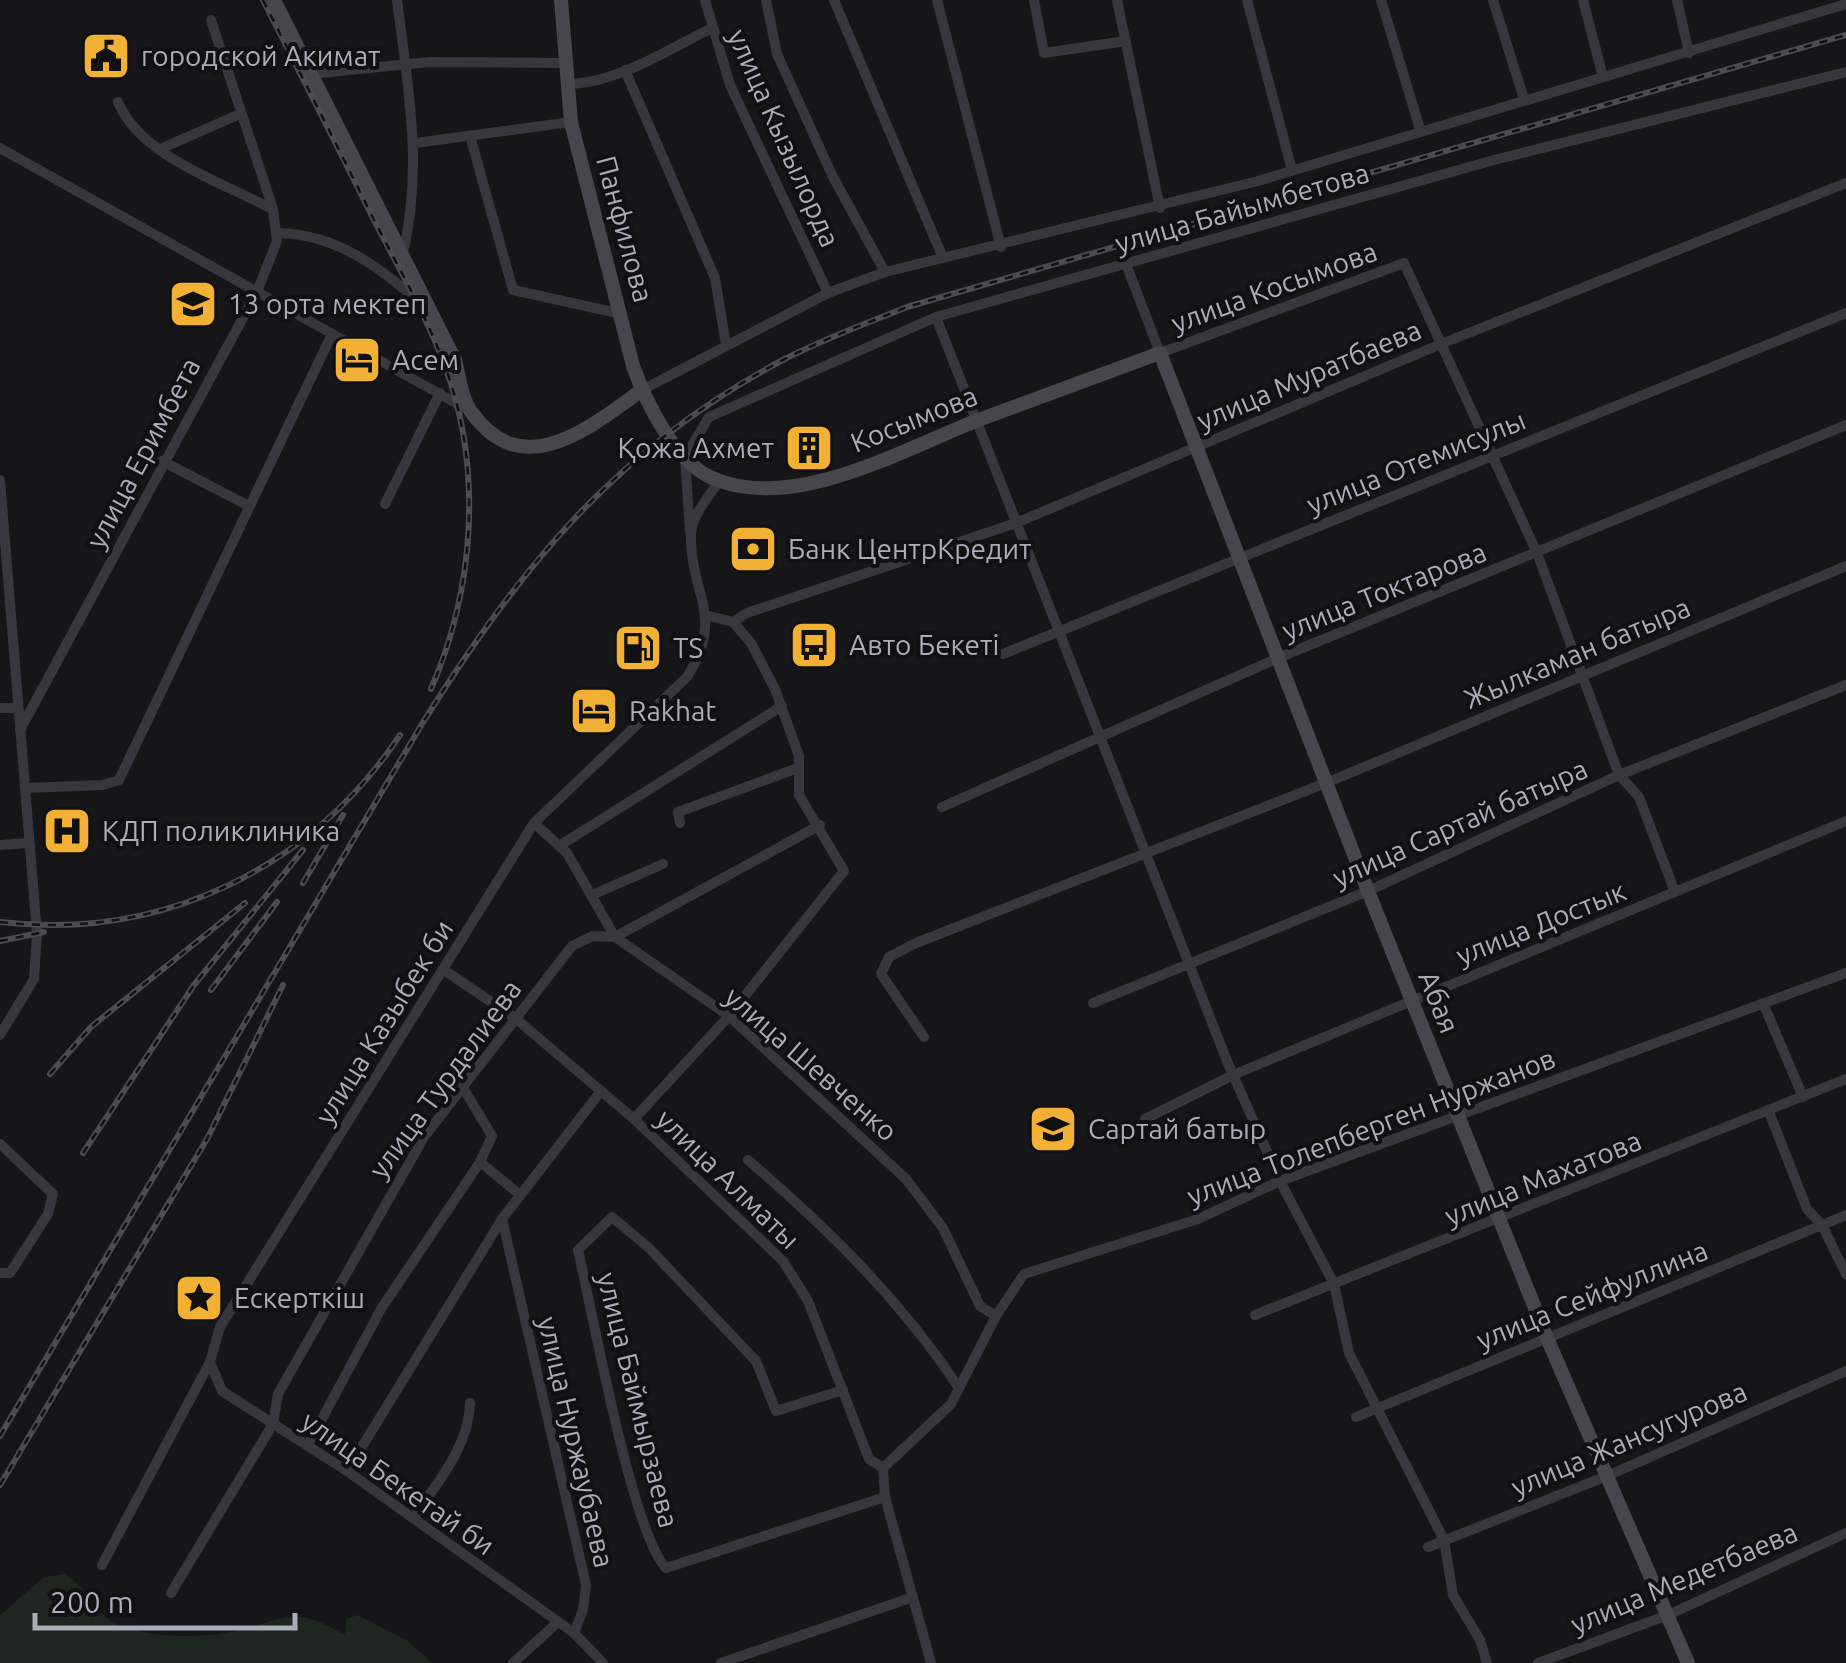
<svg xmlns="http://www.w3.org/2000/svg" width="1846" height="1663" font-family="Ubuntu,sans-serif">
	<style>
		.green { fill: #1e261f }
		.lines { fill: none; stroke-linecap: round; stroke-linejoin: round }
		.street { stroke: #37383d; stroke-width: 10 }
		.secondary { stroke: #45474d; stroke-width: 14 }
		.rail-casing { stroke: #4a4c52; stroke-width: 6 }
		.rail { stroke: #111113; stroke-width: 2.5; stroke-dasharray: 8; stroke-linecap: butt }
		.labels { text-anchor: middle; stroke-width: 8; stroke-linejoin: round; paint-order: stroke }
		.poi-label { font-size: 28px; fill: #a8adb8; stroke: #111113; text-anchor: start }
		.street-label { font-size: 28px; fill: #a8adb8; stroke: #111113 }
	</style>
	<rect width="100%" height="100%" fill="#161618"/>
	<path class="green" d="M64,1574c26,14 32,47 63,55 41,10 82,9 123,-1 17,-5 32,-14 52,-11 14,1 30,12 43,17l1,-15 12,-4 50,26 24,22h-432v-48l44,-38z"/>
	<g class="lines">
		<g class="street">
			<path d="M397,0c11,87 27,170 5,257"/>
			<polyline points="705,0 730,85 828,293"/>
			<polyline points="766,0 777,54 832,175 885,272"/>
			<polyline points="834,0 943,258"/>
			<polyline points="937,0 1001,247"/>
			<polyline points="1034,0 1044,53 1126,41"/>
			<polyline points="1117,0 1160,208"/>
			<polyline points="1247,0 1292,170"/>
			<polyline points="1381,0 1420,129"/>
			<polyline points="1493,0 1524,99"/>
			<polyline points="1583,0 1603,77"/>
			<polyline points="1677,0 1689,53"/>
			<polyline points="625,70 715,278 726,345"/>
			<polyline points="310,74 429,62 565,63"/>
			<path d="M567,84c49,0 100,-34 143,-55"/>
			<path d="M118,102c23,55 104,80 154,107"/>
			<polyline points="470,136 513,290 622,314"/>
			<polyline points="415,143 571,122"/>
			<polyline points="0,148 470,411"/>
			<polyline points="160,149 240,114"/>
			<path d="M277,233c63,1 103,36 149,74"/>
			<polyline points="1126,264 1160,353 1404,263 1537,553 1619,775 1639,797 1675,892"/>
			<polyline points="936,317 1227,1061 1280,1181 1334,1284 1349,1353 1444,1540 1453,1595 1480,1640 1487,1663"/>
			<polyline points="642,390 828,293 885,272 1258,181 1846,4"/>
			<polyline points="162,461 249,506"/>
			<polyline points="0,480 37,934 34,979 0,1035"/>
			<polyline points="385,504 440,393"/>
			<polyline points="690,532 685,457 709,417 936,317 1494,160 1846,72"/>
			<polyline points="705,615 733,622"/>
			<polyline points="1003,654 1846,313"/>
			<polyline points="0,708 18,708"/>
			<polyline points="20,730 257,292 277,241 273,209 211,20"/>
			<polyline points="25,788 103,785 119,780 332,334"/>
			<polyline points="942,807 1278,658 1846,425"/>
			<polyline points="534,823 567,853 615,937 729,1016 906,1179 943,1228 980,1306 996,1316"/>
			<polyline points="680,823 678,812 798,768"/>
			<polyline points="0,845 29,843"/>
			<polyline points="559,846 782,706"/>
			<polyline points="592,895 663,864"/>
			<polyline points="444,970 515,1018 634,1119 783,1261 808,1301 869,1459 883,1468"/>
			<polyline points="1093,1003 1368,891 1619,775 1846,685"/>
			<polyline points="1763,1003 1803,1097"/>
			<polyline points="924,1037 881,974 889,957 916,943 1326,783 1846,566"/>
			<polyline points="462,1086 492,1136 480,1162 519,1194"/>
			<polyline points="1769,1112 1807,1209 1822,1225 1846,1274"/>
			<polyline points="634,1119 729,1016 844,871 799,795 799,756 775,689 751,643 733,622 747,613 1016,523 1441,344 1846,183"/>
			<polyline points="1145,1119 1233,1075 1846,821"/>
			<polyline points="0,1144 53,1194 48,1214 10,1273 0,1273"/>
			<path d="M748,1160c80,69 152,139 211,228"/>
			<polyline points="502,1219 586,1585 583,1610 574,1633"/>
			<polyline points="1255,1315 1846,1079"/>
			<polyline points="210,1362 222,1391 347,1471 574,1633 603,1663"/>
			<path d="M843,1390l-67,21 -20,-50 -107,-113 -37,-31 -34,33c14,60 54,283 88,318l219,-71"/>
			<polyline points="1356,1417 1846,1215"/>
			<polyline points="308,1445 381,1309 480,1162"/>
			<polyline points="883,1468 951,1404 996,1316 1024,1274 1198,1219 1280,1181 1846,973"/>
			<polyline points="883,1468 885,1497 931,1663"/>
			<polyline points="347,1471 502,1219 601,1091"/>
			<path d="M413,1518c24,-35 56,-71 57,-115"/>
			<polyline points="1428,1547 1607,1476 1846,1371"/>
			<path d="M102,1565l108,-203 10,-35 314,-504 153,-146c39,-62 3,-82 4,-142 0,-19 19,-40 29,-55"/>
			<polyline points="171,1593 273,1424 278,1394 424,1137 572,946 593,936 615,937 820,825"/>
			<polyline points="513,1663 558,1622"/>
			<polyline points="721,1663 913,1597"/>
			<polyline points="1538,1663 1668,1615 1846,1533"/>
		</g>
		<g class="secondary">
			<path d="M274,0l181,360c4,16 7,40 17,53 52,71 118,14 170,-23"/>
			<path d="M561,0l10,122 62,244c13,36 41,94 77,111 82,38 195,-29 271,-58 59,-22 119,-44 179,-66l208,538 179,447 141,325"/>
		</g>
		<g class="rail-casing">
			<g id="rail">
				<path d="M263,0c37,73 74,145 110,218 25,49 54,98 73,151 37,102 28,221 -15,320"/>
				<polyline points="303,883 343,815"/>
				<path d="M0,922c161,19 311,-53 400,-187"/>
				<polyline points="0,941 44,932"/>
				<polyline points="211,990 277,902"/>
				<polyline points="50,1074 91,1027 245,903"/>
				<polyline points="83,1153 194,985 303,850"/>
				<path d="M0,1436l422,-712c97,-156 194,-275 359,-363 40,-21 84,-37 126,-54l939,-272"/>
				<polyline points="0,1485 207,1139 283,985"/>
			</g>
		</g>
		<use href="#rail" class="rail"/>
	</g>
	<defs>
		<g id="civic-square" transform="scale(2.5)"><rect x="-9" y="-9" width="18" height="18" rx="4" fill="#f2b134" stroke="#111113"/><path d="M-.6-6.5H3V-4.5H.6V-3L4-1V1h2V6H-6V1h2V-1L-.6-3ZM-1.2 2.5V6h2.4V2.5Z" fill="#111"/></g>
		<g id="school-square" transform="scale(2.5)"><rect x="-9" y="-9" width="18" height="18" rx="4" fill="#f2b134" stroke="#111113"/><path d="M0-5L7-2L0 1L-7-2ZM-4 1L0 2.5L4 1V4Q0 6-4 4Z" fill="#111"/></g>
		<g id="hotel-square" transform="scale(2.5)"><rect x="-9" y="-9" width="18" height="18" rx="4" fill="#f2b134" stroke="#111113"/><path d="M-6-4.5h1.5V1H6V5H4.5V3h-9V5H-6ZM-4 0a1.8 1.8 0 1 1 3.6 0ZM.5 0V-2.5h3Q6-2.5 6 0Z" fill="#111"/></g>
		<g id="building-square" transform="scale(2.5)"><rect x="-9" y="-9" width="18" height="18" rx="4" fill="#f2b134" stroke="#111113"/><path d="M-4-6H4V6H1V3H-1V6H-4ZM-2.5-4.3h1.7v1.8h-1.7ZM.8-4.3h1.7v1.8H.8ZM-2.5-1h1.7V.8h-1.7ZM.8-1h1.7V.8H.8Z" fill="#111"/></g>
		<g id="bank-square" transform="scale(2.5)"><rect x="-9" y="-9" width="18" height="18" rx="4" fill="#f2b134" stroke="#111113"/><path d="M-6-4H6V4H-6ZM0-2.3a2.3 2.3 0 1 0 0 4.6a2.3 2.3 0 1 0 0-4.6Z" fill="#111"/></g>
		<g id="bus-square" transform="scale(2.5)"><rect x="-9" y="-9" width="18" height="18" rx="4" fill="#f2b134" stroke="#111113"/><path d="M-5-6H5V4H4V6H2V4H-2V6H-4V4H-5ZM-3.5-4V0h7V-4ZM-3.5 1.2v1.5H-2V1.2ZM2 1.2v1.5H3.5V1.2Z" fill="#111"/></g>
		<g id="fuel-square" transform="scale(2.5)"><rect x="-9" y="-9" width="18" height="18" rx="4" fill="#f2b134" stroke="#111113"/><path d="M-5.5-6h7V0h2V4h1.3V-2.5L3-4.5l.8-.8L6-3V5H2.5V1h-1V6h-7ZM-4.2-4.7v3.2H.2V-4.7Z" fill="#111"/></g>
		<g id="hospital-square" transform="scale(2.5)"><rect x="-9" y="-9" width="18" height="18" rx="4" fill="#f2b134" stroke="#111113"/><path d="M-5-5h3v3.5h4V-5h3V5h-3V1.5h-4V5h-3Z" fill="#111"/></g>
		<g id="sight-square" transform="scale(2.5)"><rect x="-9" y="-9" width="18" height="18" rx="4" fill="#f2b134" stroke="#111113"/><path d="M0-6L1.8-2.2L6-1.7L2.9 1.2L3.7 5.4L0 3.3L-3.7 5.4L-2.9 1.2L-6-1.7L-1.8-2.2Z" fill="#111"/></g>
	</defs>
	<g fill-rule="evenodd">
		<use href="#civic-square" x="106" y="56"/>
		<use href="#school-square" x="193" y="304"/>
		<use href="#hotel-square" x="357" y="360"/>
		<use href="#building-square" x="809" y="448"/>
		<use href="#bank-square" x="753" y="549"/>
		<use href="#bus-square" x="814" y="645"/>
		<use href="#fuel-square" x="638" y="648"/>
		<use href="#hotel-square" x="594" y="711"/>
		<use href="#hospital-square" x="67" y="831"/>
		<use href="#school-square" x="1053" y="1129"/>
		<use href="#sight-square" x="199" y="1298"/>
	</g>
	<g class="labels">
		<g class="poi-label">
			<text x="141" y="66">городской Акимат</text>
			<text x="228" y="314">13 орта мектеп</text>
			<text x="392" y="370">Асем</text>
			<text x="774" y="458" text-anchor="end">Қожа Ахмет</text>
			<text x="788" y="559">Банк ЦентрКредит</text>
			<text x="849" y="655">Авто Бекетi</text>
			<text x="673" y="658">TS</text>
			<text x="629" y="721">Rakhat</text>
			<text x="102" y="841">КДП поликлиника</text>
			<text x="1088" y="1139">Сартай батыр</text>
			<text x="234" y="1308">Ескерткіш</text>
		</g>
		<g class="street-label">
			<text transform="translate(784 138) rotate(66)" y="10">улица Кызылорда</text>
			<text transform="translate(1242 208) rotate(-16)" y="10">улица Байымбетова</text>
			<text transform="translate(625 229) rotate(75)" y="10">Панфилова</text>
			<text transform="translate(1274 287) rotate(-20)" y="10">улица Косымова</text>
			<text transform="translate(1309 375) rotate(-23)" y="10">улица Муратбаева</text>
			<text transform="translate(914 419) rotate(-22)" y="10">Косымова</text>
			<text transform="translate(143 453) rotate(-62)" y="10">улица Еримбета</text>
			<text transform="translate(1416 462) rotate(-22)" y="10">улица Отемисулы</text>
			<text transform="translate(1384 591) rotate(-22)" y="10">улица Токтарова</text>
			<text transform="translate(1577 653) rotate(-23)" y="10">Жылкаман батыра</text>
			<text transform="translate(1460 823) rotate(-24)" y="10">улица Сартай батыра</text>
			<text transform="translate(1541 923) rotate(-22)" y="10">улица Достык</text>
			<text transform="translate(1439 1002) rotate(68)" y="10">Абая</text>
			<text transform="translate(384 1022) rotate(-58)" y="10">улица Казыбек би</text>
			<text transform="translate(811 1064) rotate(41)" y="10">улица Шевченко</text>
			<text transform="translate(445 1079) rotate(-54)" y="10">улица Турдалиева</text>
			<text transform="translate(1371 1127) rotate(-21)" y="10">улица Толепберген Нуржанов</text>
			<text transform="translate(1543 1178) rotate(-22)" y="10">улица Махатова</text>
			<text transform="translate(728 1179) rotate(44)" y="10">улица Алматы</text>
			<text transform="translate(1592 1295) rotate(-22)" y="10">улица Сейфуллина</text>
			<text transform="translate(638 1400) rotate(76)" y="10">улица Баймырзаева</text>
			<text transform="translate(1629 1439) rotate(-23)" y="10">улица Жансугурова</text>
			<text transform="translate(576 1442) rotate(77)" y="10">улица Нуржаубаева</text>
			<text transform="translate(398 1483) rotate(35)" y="10">улица Бекетай би</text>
			<text transform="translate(1684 1578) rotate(-23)" y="10">улица Медетбаева</text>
		</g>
	</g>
	<path d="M35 1613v15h260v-15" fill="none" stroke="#a8adb8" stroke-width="5"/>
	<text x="50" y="1613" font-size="30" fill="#a8adb8" stroke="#111113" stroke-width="8" paint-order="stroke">200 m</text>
</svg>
